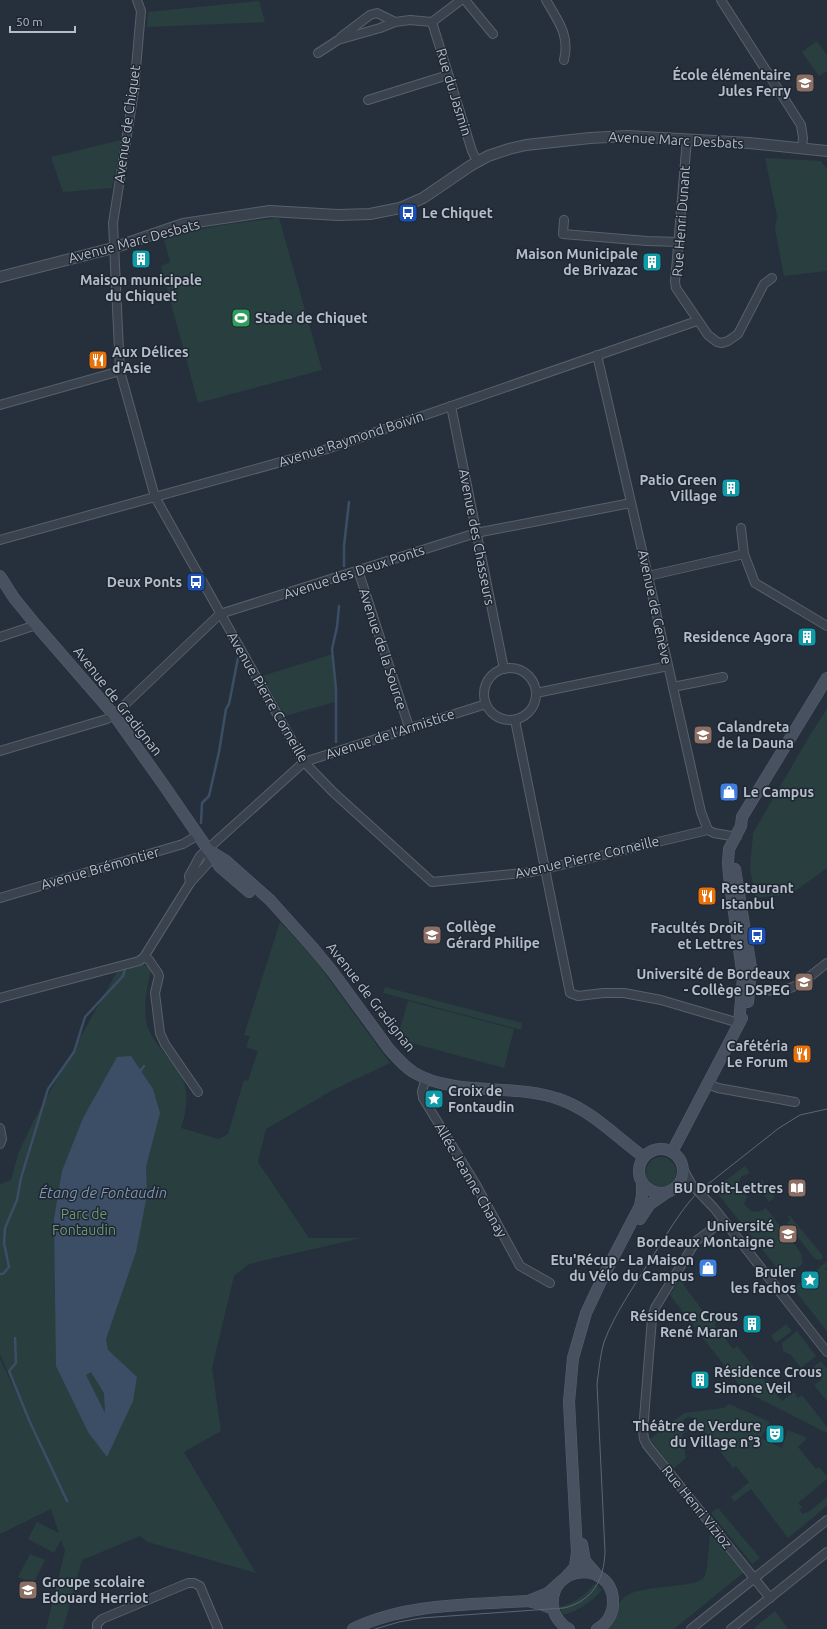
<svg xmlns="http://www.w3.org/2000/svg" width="827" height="1629" font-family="Ubuntu,sans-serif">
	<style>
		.green { fill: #293e3f }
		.water { fill: #3c4e65; fill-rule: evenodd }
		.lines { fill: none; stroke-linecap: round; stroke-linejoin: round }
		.stream { stroke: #3c4e65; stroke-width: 2.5 }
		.minor-casing { stroke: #57606b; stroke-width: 10 }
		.tertiary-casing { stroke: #57606b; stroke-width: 12 }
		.secondary-casing { stroke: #57606b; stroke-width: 12 }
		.minor { stroke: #39424d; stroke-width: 8 }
		.tertiary { stroke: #39424d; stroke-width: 10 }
		.secondary { stroke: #485160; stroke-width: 11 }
		.tram { stroke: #5c6674; stroke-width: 1 }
		.labels { text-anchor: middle; stroke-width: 3; stroke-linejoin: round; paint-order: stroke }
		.poi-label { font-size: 14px; font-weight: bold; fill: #b5bdc8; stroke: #1e2732; text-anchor: end }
		.street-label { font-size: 14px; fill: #b5bdc8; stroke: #1e2732 }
		.park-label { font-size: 14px; fill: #6e9776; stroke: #1e2732 }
		.water-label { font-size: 15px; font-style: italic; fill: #7f94ae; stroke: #1e2732 }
	</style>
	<rect width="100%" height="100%" fill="#26303d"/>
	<g class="green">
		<polygon points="259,1 265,22 147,27 148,12"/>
		<polygon points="817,41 827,55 827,71 819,76 802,52"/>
		<polygon points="121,140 112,188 63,192 51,157"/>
		<polygon points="765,158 821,161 827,169 827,271 784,276 775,229 777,216"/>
		<polygon points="279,218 322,370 198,403 161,266 170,262 163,236 229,224"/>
		<polygon points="333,654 336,691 335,702 285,716 262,676"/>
		<polygon points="827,709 827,868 791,894 756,898 750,869 753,833 810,735"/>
		<path d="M280,922l33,35 77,106 -57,27 -67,39 -8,33 51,76h52l-112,26 -15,12 -22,92 9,63 -37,21 72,121 -108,-31 -8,-6 -58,24 -19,69h-17l19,-78 -4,-11 -7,13 -26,-14 9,-17 22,11 -8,-24 -51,25v-175l50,103 -50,-107v-171l11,-4 7,-26 15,-32 86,-154 22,-6 10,8c-4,17 -8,37 -4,55 6,18 18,28 29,42 14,19 12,40 5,61l38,11 9,-5 16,-54 4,1 10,-30 -12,-4 4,-11 -6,-1z"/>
		<polygon points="385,987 522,1023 521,1030 383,993"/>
		<polygon points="408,1001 514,1029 504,1068 397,1039"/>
		<circle cx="661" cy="1172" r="15"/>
		<path d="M745,1166l5,7 -8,3c-6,8 -3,14 5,20l-3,8c7,9 12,10 22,4l35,45 2,10 -18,15 -71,-89z"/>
		<polygon points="761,1179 775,1197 769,1202 761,1190"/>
		<polygon points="789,1215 823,1256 822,1259 818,1260 814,1258 787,1223 790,1220 788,1216"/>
		<polygon points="827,1262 827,1267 825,1269 827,1271 827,1331 793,1288"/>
		<polygon points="682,1275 687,1280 683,1284 708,1318 713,1314 718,1321 714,1324 733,1349 737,1346 782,1401 794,1392 798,1398 802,1395 827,1427 827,1433 744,1391 670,1295"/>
		<polygon points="786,1324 792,1331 776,1343 771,1336"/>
		<polygon points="797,1331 816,1356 801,1368 791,1355 783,1351 782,1343"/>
		<polygon points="821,1361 827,1369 827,1401 814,1385 822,1379 813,1367"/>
		<polygon points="729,1404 770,1422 761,1438 782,1448 788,1430 807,1438 798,1447 816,1469 819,1467 827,1476 827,1479 798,1503 802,1507 799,1510 803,1514 806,1512 807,1513 827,1497 827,1506 788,1538 751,1489 734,1502 731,1497 749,1482 736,1466 733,1468 693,1417 691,1418 689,1416 683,1420 685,1423 682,1425 687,1431 682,1435 686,1458 673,1469 650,1439 684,1413 724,1408"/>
		<polygon points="718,1508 760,1558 752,1564 711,1513"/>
		<path d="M710,1534l32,35 1,4 -69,56h-68c4,-4 8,-7 10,-12 3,-9 2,-16 10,-21 17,-12 66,-7 78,-18l3,-10z"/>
		<polygon points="30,1554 45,1560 33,1584 18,1577"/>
		<path d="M595,1583l7,7c-12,13 -22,20 -39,25l-3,-8c16,-5 25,-11 35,-24z"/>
		<polygon points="775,1611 788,1629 756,1629 755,1627"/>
	</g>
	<path class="water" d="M131,1056l22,33 7,24 -14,54 1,28 -11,57 -30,87 2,11 29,27 -4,24 -26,56 -19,-25 -32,-66 -2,-147 8,-48 21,-53 34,-61zM91,1372l13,21 1,20 -19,-38z"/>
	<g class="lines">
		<g class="stream">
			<polyline points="344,566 344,546 349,502"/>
			<polyline points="336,742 336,689 332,649 337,627 339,606"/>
			<polyline points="201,823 202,803 209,796 219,752 226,709 229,704 238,658"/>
			<polyline points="139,1073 144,1066"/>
			<polyline points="0,1274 3,1274 9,1267 4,1243 5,1228 17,1200 21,1178 48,1089 74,1052 85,1017 123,976 126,966"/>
			<polyline points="15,1338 16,1363 9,1371 29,1420 67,1501"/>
		</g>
		<g class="minor-casing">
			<g id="minor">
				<polyline points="137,0 141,11 134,91 113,223 120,371 155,497 304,762 333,792 432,882 532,872 708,830"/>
				<polyline points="465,0 493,34"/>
				<path d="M546,0c12,21 24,35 18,60"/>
				<polyline points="721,0 801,125 803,138 802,148"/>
				<polyline points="432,22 472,151 477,161"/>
				<polyline points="432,22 461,0"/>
				<polyline points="341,37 370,15 377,13 395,22"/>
				<polyline points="318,53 338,40 380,28 395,22 410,20 432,22"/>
				<polyline points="368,100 448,75"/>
				<polyline points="687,139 675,282 676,288 708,335 717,342 722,343 728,341 738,334 764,284 772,278"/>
				<polyline points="564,220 563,234 647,241 679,242"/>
				<polyline points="597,355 648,576 701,812 708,830 714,833 737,837"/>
				<polyline points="0,405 120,371"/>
				<polyline points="451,406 504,669"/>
				<polyline points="741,528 744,554 755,583 827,626"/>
				<polyline points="0,540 324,450 697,321"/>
				<polyline points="358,570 409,727"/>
				<polyline points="648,576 744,554"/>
				<polyline points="0,637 36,625"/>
				<circle cx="510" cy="694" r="26"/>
				<polyline points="673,687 723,677"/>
				<polyline points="536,693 668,666"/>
				<polyline points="515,720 570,993 578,996 603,993 624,993 661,1000 739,1023"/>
				<polyline points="0,751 107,719 114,715 220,614 476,533 631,503"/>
				<polyline points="190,883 189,876 200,856 304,762 486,704"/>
				<polyline points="0,898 183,844 198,835"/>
				<polyline points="144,957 149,960 158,973 159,976 155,993 160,1033 165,1044 198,1092"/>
				<path d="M750,989c43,5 45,-1 77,-26"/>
				<polyline points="0,998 139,961 144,957 190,883 209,862 207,849"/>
				<polyline points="426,1079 422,1091 423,1098 475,1183 520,1266 550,1283"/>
				<polyline points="708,1084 718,1088 795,1102"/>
				<polyline points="0,1128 2,1139 0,1144"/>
				<polyline points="683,1169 692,1185 714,1208 827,1352"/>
				<polyline points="723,1221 696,1241 655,1308 652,1318 643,1431 644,1439 647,1445 770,1598"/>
				<polyline points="97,1629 97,1624 102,1619 188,1583 194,1583 200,1586 218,1629"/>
				<polyline points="691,1629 827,1520"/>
				<polyline points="731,1629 827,1552"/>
			</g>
		</g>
		<g class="tertiary-casing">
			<polyline id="tertiary" points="0,277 113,248 183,224 270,211 338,215 370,214 400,208 423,198 470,166 488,156 509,149 526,145 590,138 627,136 749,143 827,151"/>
		</g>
		<g class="secondary-casing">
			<g id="secondary">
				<polyline points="0,576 14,598 36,625 114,715 163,784 220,867 249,892"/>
				<path d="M207,849l18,11 45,40 44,49 18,22 57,78c7,8 15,17 24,23 41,25 101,11 146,27 34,12 57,38 85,58"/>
				<polyline points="735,869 751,968 748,1002"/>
				<polyline points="739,1023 743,978 729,876 728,862 729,849 741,826 742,817 827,678"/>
				<circle cx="661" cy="1171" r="22"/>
				<polyline points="672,1152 742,1018"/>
				<polyline points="640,1219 650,1204 666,1193"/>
				<polyline points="582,1544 585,1561 598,1576"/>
				<polyline points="566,1577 575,1567 577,1552 569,1402 573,1358 586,1313 603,1277 640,1206 642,1195 642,1182"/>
				<polyline points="528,1601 548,1593 558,1584"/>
				<path d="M353,1629c53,-26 117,-24 175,-28l12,3 13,5"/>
				<path d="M569,1629c-8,-4 -15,-13 -16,-22 -5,-43 59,-47 60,-6 1,12 -6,23 -16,28"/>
			</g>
		</g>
		<use href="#minor" class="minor"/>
		<use href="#tertiary" class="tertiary"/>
		<use href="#secondary" class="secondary"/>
		<path class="tram" d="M375,1629l24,-7 22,-4 143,-10c28,-7 40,-27 41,-56l-8,-168c2,-14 3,-29 7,-42 11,-29 29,-54 45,-80 16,-24 29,-49 49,-70l81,-64 21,-13 27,-6"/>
	</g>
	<defs>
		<g id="school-square" transform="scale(1)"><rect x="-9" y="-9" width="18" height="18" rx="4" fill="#8d6e63" stroke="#1e2732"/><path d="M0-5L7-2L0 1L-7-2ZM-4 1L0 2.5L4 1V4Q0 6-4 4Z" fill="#fff"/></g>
		<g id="bus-square" transform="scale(1)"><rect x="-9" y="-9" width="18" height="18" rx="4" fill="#1a4fb4" stroke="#1e2732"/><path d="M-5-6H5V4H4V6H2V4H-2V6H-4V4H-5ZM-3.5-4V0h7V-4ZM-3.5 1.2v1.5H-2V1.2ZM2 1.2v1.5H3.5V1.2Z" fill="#fff"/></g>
		<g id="building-square" transform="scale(1)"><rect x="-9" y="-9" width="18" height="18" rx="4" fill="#0f9aa8" stroke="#1e2732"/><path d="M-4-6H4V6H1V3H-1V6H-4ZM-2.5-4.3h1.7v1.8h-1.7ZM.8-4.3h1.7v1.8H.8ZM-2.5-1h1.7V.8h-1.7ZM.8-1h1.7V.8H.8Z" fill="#fff"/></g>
		<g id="stadium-square" transform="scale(1)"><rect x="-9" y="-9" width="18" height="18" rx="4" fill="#2e9e5b" stroke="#1e2732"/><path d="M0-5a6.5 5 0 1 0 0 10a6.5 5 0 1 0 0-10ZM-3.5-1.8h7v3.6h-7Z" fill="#fff"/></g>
		<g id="restaurant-square" transform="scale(1)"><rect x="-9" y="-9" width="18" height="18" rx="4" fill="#e8710a" stroke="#1e2732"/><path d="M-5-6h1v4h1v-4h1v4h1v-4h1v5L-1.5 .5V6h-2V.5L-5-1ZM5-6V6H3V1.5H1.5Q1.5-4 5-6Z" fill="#fff"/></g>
		<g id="shop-square" transform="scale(1)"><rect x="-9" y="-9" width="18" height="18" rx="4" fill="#3f7fe0" stroke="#1e2732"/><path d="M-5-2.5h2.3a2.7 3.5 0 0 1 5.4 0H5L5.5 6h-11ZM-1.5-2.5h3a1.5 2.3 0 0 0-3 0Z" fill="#fff"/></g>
		<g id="university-square" transform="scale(1)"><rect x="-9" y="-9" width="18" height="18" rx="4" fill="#8d6e63" stroke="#1e2732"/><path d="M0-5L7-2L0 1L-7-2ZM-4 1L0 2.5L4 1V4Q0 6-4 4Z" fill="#fff"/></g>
		<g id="sight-square" transform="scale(1)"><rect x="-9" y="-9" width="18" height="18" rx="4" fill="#0f9aa8" stroke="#1e2732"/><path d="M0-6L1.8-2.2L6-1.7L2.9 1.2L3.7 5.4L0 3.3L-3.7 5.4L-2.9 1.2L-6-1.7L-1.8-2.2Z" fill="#fff"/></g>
		<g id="library-square" transform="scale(1)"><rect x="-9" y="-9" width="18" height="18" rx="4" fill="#8d6e63" stroke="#1e2732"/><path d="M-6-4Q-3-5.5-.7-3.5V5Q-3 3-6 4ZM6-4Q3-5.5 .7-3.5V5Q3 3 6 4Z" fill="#fff"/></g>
		<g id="theatre-square" transform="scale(1)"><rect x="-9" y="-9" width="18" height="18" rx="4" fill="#0f9aa8" stroke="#1e2732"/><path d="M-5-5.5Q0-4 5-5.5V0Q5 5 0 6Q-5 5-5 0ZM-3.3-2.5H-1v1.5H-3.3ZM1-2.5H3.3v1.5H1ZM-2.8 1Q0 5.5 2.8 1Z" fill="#fff"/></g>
	</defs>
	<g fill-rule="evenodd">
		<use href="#school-square" x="805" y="83"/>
		<use href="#bus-square" x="408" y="213"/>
		<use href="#building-square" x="141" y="259"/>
		<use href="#building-square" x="652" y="262"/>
		<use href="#stadium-square" x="241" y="318"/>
		<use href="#restaurant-square" x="98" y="360"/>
		<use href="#building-square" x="731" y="488"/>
		<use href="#bus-square" x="196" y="582"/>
		<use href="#building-square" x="807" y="637"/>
		<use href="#school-square" x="703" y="735"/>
		<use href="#shop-square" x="729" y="792"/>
		<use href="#restaurant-square" x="707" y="896"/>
		<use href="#school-square" x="432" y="935"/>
		<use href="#bus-square" x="757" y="936"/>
		<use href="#university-square" x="804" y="982"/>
		<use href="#restaurant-square" x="802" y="1054"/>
		<use href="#sight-square" x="434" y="1099"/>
		<use href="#library-square" x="797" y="1188"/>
		<use href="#university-square" x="788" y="1234"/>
		<use href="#shop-square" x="708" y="1268"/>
		<use href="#sight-square" x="810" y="1280"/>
		<use href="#building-square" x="752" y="1324"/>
		<use href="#building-square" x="700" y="1380"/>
		<use href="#theatre-square" x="775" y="1434"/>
		<use href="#school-square" x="28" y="1590"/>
	</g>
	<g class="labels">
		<g class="poi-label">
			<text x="791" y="80">École élémentaire<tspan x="791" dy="16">Jules Ferry</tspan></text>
			<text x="422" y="218" text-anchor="start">Le Chiquet</text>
			<text x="638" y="259">Maison Municipale<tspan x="638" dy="16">de Brivazac</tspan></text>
			<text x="141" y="285" text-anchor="middle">Maison municipale<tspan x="141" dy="16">du Chiquet</tspan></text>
			<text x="255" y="323" text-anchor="start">Stade de Chiquet</text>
			<text x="112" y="357" text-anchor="start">Aux Délices<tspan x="112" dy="16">d'Asie</tspan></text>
			<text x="717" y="485">Patio Green<tspan x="717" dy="16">Village</tspan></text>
			<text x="182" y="587">Deux Ponts</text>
			<text x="793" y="642">Residence Agora</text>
			<text x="717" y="732" text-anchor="start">Calandreta<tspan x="717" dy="16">de la Dauna</tspan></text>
			<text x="743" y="797" text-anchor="start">Le Campus</text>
			<text x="721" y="893" text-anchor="start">Restaurant<tspan x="721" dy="16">Istanbul</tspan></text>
			<text x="446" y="932" text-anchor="start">Collège<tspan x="446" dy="16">Gérard Philipe</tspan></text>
			<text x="743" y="933">Facultés Droit<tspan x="743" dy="16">et Lettres</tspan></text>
			<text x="790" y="979">Université de Bordeaux<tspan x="790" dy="16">- Collège DSPEG</tspan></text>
			<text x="788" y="1051">Cafétéria<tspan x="788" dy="16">Le Forum</tspan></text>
			<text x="448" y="1096" text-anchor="start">Croix de<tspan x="448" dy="16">Fontaudin</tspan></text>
			<text x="783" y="1193">BU Droit-Lettres</text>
			<text x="774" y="1231">Université<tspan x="774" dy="16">Bordeaux Montaigne</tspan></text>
			<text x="694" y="1265">Etu'Récup - La Maison<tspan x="694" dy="16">du Vélo du Campus</tspan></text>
			<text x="796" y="1277">Bruler<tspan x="796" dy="16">les fachos</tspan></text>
			<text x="738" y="1321">Résidence Crous<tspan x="738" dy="16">René Maran</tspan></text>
			<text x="714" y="1377" text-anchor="start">Résidence Crous<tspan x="714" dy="16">Simone Veil</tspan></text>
			<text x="761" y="1431">Théâtre de Verdure<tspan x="761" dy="16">du Village n°3</tspan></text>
			<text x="42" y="1587" text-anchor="start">Groupe scolaire<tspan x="42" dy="16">Edouard Herriot</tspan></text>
		</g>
		<g class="street-label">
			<text transform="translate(454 92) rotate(73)" y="5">Rue du Jasmin</text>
			<text transform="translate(127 124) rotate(-82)" y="5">Avenue de Chiquet</text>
			<text transform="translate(676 140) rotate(3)" y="5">Avenue Marc Desbats</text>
			<text transform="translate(681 221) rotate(-86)" y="5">Rue Henri Dunant</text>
			<text transform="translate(134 241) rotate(-15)" y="5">Avenue Marc Desbats</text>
			<text transform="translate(351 439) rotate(-18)" y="5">Avenue Raymond Boivin</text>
			<text transform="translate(477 537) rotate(79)" y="5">Avenue des Chasseurs</text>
			<text transform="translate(354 572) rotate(-18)" y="5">Avenue des Deux Ponts</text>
			<text transform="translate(655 607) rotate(78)" y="5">Avenue de Genève</text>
			<text transform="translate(383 649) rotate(72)" y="5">Avenue de la Source</text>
			<text transform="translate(268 697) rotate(60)" y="5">Avenue Pierre Corneille</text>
			<text transform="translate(118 701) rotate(52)" y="5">Avenue de Gradignan</text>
			<text transform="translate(390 734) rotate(-18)" y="5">Avenue de l'Armistice</text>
			<text transform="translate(587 857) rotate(-13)" y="5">Avenue Pierre Corneille</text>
			<text transform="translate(100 868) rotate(-16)" y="5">Avenue Brémontier</text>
			<text transform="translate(371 997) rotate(52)" y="5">Avenue de Gradignan</text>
			<text transform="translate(471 1180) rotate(60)" y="5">Allée Jeanne Chanay</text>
			<text transform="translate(697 1507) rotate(51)" y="5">Rue Henri Vizioz</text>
		</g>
		<g class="park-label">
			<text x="84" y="1219">Parc de<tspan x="84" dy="16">Fontaudin</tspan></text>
		</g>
		<g class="water-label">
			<text x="103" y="1198">Étang de Fontaudin</text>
		</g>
	</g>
	<path d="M10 26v6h65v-6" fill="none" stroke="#b5bdc8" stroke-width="2"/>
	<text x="16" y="26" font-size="12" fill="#b5bdc8" stroke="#1e2732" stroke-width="3" paint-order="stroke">50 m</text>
</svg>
